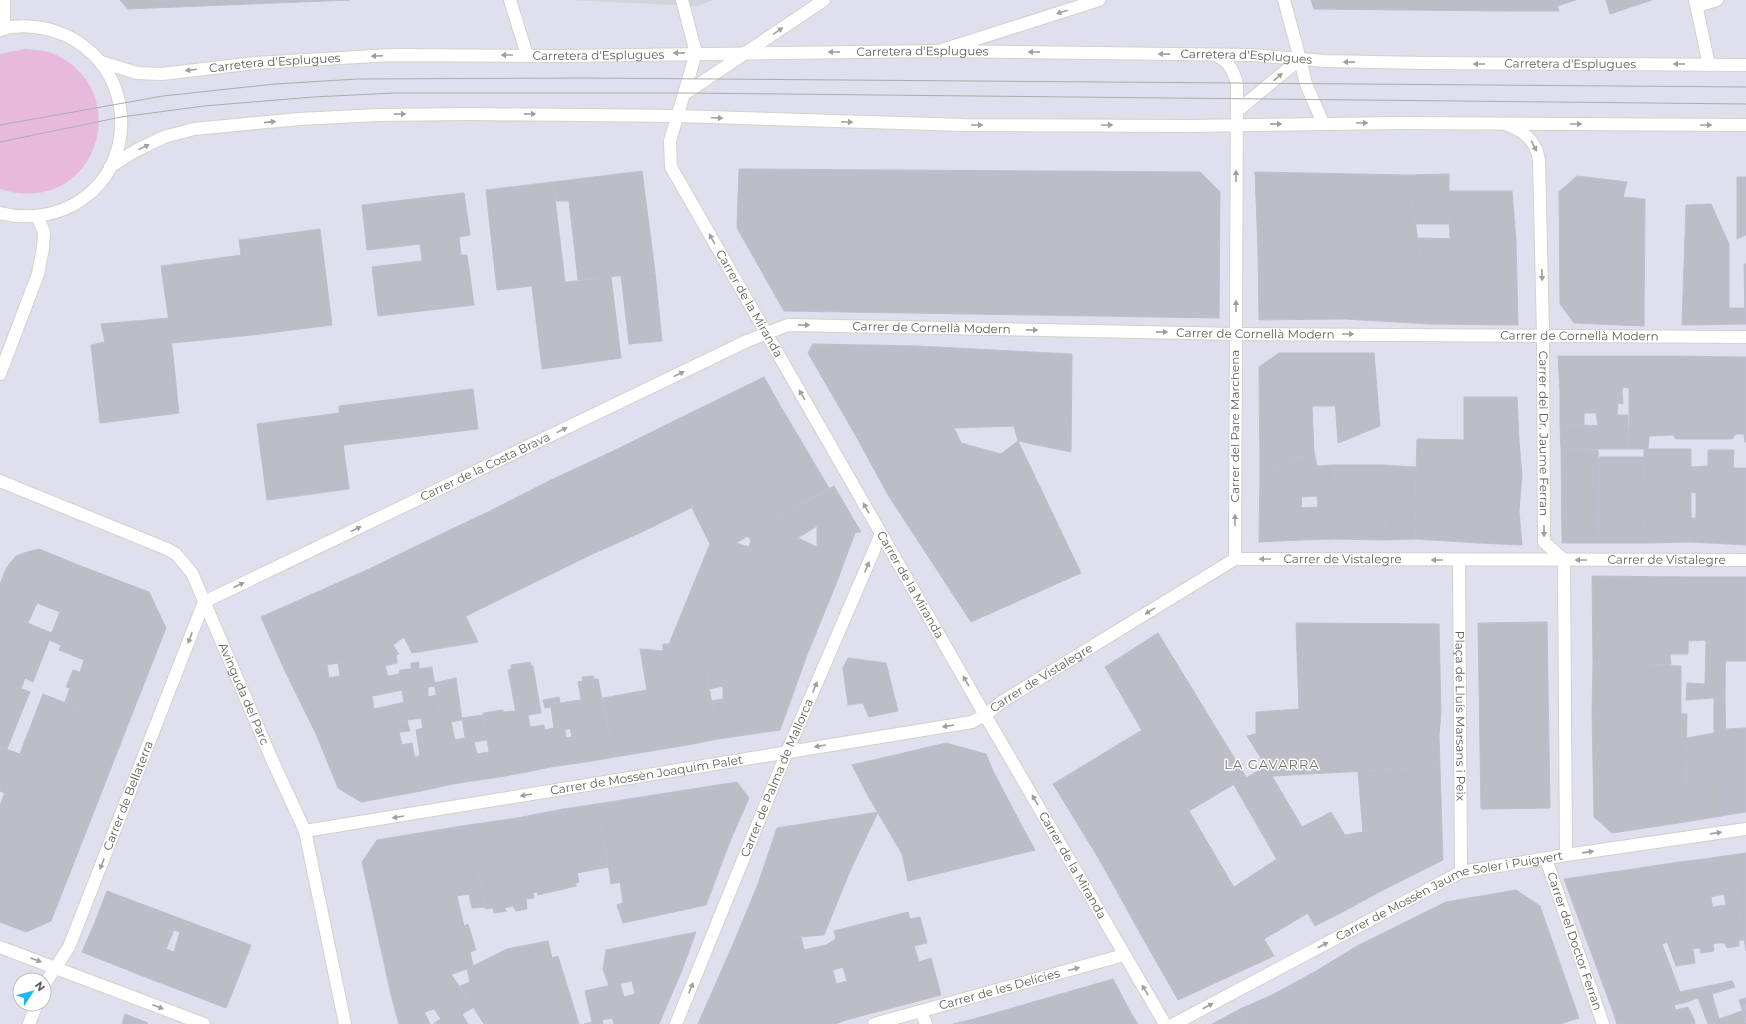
<svg xmlns="http://www.w3.org/2000/svg" width="1746" height="1024" font-family="Montserrat,sans-serif">
	<style>
		.industrial { fill: #d2d3db }
		.green { fill: #e6b9dd }
		.building { fill: #bcbdc7; stroke: #bdbfd1 }
		.lines { fill: none; stroke-linecap: round; stroke-linejoin: round }
		.street-casing { stroke: #d3d2cb; stroke-width: 14 }
		.secondary-casing { stroke: #d4d3ca; stroke-width: 14 }
		.street { stroke: #fff; stroke-width: 12 }
		.secondary { stroke: #fff; stroke-width: 12 }
		.tram { stroke: #adacab; stroke-width: 1 }
		.oneway { fill: #a09f9b }
		.labels { text-anchor: middle; stroke-width: 3; stroke-linejoin: round; paint-order: stroke }
		.street-label { font-size: 12px; fill: #615f58; stroke: #fff }
		.neighbourhood-label { font-size: 13px; letter-spacing: 1px; fill: #737069; stroke: #fff }
	</style>
	<rect width="100%" height="100%" fill="#dfdfed"/>
	<polygon class="industrial" points="569,0 713,0 698,6"/>
	<path class="green" d="M25,49c8,1 17,1 24,3 89,33 50,168 -49,137v-135z"/>
	<g class="building">
		<polygon points="120,0 350,0 128,9"/>
		<polygon points="1311,0 1502,0 1506,11 1314,9"/>
		<polygon points="1502,0 1555,0 1559,11 1506,11"/>
		<polygon points="1555,0 1576,0 1557,6"/>
		<polygon points="1606,0 1652,0 1610,14"/>
		<polygon points="739,169 1200,172 1220,192 1219,318 784,311 737,228"/>
		<polygon points="642,171 655,272 578,280 569,201 556,201 553,182"/>
		<polygon points="1255,172 1408,175 1431,324 1344,319 1344,250 1258,250"/>
		<polygon points="1449,174 1449,224 1416,224 1408,175"/>
		<polygon points="1577,176 1627,182 1623,197 1645,199 1644,326 1574,323 1560,304 1559,192"/>
		<polygon points="1737,177 1746,177 1746,235 1737,239"/>
		<polygon points="553,182 565,282 497,290 486,190"/>
		<polygon points="1448,191 1512,191 1516,240 1450,239"/>
		<polygon points="464,193 470,235 459,237 461,255 467,255 474,305 378,316 372,267 422,261 420,244 367,250 362,205"/>
		<polygon points="1711,204 1729,244 1729,308 1745,308 1745,324 1682,325 1686,205"/>
		<polygon points="320,229 332,325 252,335 239,240"/>
		<polygon points="1418,238 1516,240 1518,325 1431,324"/>
		<polygon points="1258,250 1344,250 1344,319 1259,320"/>
		<polygon points="242,255 252,335 172,343 161,266"/>
		<polygon points="1744,264 1746,264 1746,324 1745,324"/>
		<polygon points="655,272 662,341 629,344 621,276"/>
		<polygon points="611,277 621,358 542,369 532,286"/>
		<polygon points="169,318 179,413 100,423 91,345 105,342 101,324"/>
		<polygon points="813,344 918,346 929,371 919,378 928,394 856,436 808,353"/>
		<polygon points="918,346 974,349 1014,426 954,428 927,394 928,394 919,378 929,371"/>
		<polygon points="974,349 1072,354 1071,452 1018,441 1014,426"/>
		<polygon points="1279,353 1332,353 1336,406 1312,406 1314,452 1260,472 1259,367"/>
		<polygon points="1332,353 1374,353 1380,426 1338,443"/>
		<polygon points="1558,356 1629,356 1629,388 1623,387 1622,392 1560,392"/>
		<polygon points="1629,356 1672,356 1673,435 1649,436 1648,449 1629,449"/>
		<polygon points="1672,356 1736,357 1736,434 1732,439 1676,439 1673,435"/>
		<polygon points="1736,357 1746,357 1746,442 1745,442 1744,434 1736,434"/>
		<polygon points="764,377 778,402 714,440 729,471 717,478 724,490 705,501 668,424"/>
		<polygon points="473,389 478,429 343,445 339,413 339,406"/>
		<polygon points="1560,392 1622,392 1623,404 1618,403 1617,415 1628,415 1628,426 1598,425 1596,413 1584,413 1584,425 1560,425"/>
		<polygon points="927,394 954,428 961,443 888,495 856,436"/>
		<polygon points="1464,397 1517,397 1519,441 1464,440"/>
		<polygon points="778,402 829,488 736,543 710,544 692,508 724,490 717,478 729,471 714,440"/>
		<polygon points="339,413 349,489 267,500 257,424"/>
		<polygon points="668,424 705,501 646,530 609,453"/>
		<polygon points="1560,425 1628,426 1629,449 1561,449"/>
		<polygon points="1417,439 1519,441 1522,475 1416,477"/>
		<polygon points="1018,441 1081,573 971,622 888,495 961,443 1001,454"/>
		<polygon points="1561,449 1598,450 1599,543 1562,543"/>
		<polygon points="1644,449 1691,449 1691,542 1643,543"/>
		<polygon points="1708,450 1734,450 1733,468 1746,468 1746,545 1691,542 1690,518 1696,518 1696,493 1691,492 1690,467 1708,466"/>
		<polygon points="1314,452 1317,466 1335,465 1334,539 1301,540 1301,508 1318,507 1317,496 1301,497 1302,457"/>
		<polygon points="609,453 646,530 586,557 549,481"/>
		<polygon points="1302,457 1301,540 1259,542 1260,472"/>
		<polygon points="1599,457 1644,457 1643,543 1599,543"/>
		<polygon points="1335,465 1381,465 1386,540 1334,539"/>
		<polygon points="1381,465 1416,467 1415,539 1386,540"/>
		<polygon points="1522,475 1519,511 1416,506 1416,477"/>
		<polygon points="549,481 586,557 525,587 488,512"/>
		<polygon points="834,486 861,532 817,536 817,526 798,538 751,541 748,536"/>
		<polygon points="1416,506 1480,509 1480,543 1415,539"/>
		<polygon points="1480,509 1519,511 1522,545 1480,543"/>
		<polygon points="488,512 525,587 466,616 429,540"/>
		<polygon points="855,533 836,584 749,547 751,541 798,538 817,547 817,536"/>
		<polygon points="429,540 478,642 412,653 369,569"/>
		<polygon points="736,543 749,547 836,584 807,655 669,644 710,544"/>
		<polygon points="39,549 78,565 63,604 2,579 7,567 16,556 27,552"/>
		<polygon points="78,565 149,592 166,628 127,727 65,702 70,688 66,687 73,670 80,672 84,660 59,650 61,645 49,640"/>
		<polygon points="369,569 404,637 393,645 399,654 285,671 261,617"/>
		<polygon points="1592,576 1689,577 1688,654 1670,654 1671,665 1593,663"/>
		<polygon points="1689,577 1726,577 1725,697 1686,700 1687,683 1705,684 1706,640 1688,641"/>
		<polygon points="1726,577 1746,577 1746,661 1725,661"/>
		<polygon points="2,579 63,604 60,612 37,603 28,623 0,612 0,584"/>
		<polygon points="0,612 52,633 33,682 25,678 21,689 0,680"/>
		<polygon points="1547,622 1550,808 1481,809 1478,623"/>
		<polygon points="1296,623 1439,624 1441,714 1299,709"/>
		<polygon points="1158,633 1246,777 1189,811 1105,667"/>
		<polygon points="663,644 670,644 687,745 657,750 640,649 663,651"/>
		<polygon points="670,644 702,646 718,739 687,745"/>
		<polygon points="702,646 807,655 780,730 718,739 712,701 723,699 723,686 710,689"/>
		<polygon points="396,654 397,663 385,666 388,676 399,674 403,690 372,696 374,709 405,702 407,720 316,734 285,671 327,665 329,678 340,676 338,663"/>
		<polygon points="848,658 886,663 898,711 869,717 863,703 848,705 843,668"/>
		<polygon points="419,662 419,669 432,667 435,686 428,687 428,697 436,695 453,784 421,791 414,758 420,755 416,730 423,728 421,718 407,720 399,674 400,670 411,669 411,663"/>
		<polygon points="530,662 531,666 533,666 541,713 528,715 530,727 544,725 551,767 527,772 508,670 511,669 511,665"/>
		<polygon points="1593,663 1681,666 1681,714 1592,713"/>
		<polygon points="593,676 594,679 598,679 614,757 592,761 578,682 583,681 582,677"/>
		<polygon points="456,678 462,720 451,722 455,740 465,738 472,781 453,784 434,683"/>
		<polygon points="0,680 30,692 18,721 0,714"/>
		<polygon points="647,690 657,750 614,757 603,698"/>
		<polygon points="43,694 127,727 75,860 0,830 0,805"/>
		<polygon points="559,697 571,764 551,767 544,730 554,728 551,707 545,708 543,700"/>
		<polygon points="1725,697 1727,815 1685,822 1687,738 1714,733 1714,698"/>
		<polygon points="581,700 592,761 571,764 566,738 572,737 570,728 565,730 560,703"/>
		<polygon points="1299,709 1441,714 1439,734 1256,734 1256,712"/>
		<polygon points="503,710 503,712 516,711 527,772 493,778 483,713"/>
		<polygon points="1592,713 1687,714 1685,822 1612,833 1594,817"/>
		<polygon points="0,714 18,721 7,749 0,747"/>
		<polygon points="483,715 487,740 474,742 477,754 489,752 493,778 472,781 462,718"/>
		<polygon points="407,720 410,731 399,732 402,745 412,743 421,791 361,802 338,788 316,734"/>
		<polygon points="1746,728 1746,812 1727,815 1725,729"/>
		<polygon points="1142,730 1189,811 1099,859 1053,784"/>
		<polygon points="1256,734 1439,734 1440,767 1272,776 1247,736"/>
		<polygon points="946,743 986,754 993,771 867,794 852,765"/>
		<polygon points="0,747 20,754 5,793 0,791"/>
		<polygon points="1266,766 1350,908 1315,926 1234,785"/>
		<polygon points="1440,767 1442,830 1363,832 1358,772"/>
		<polygon points="993,771 1023,828 902,854 867,794"/>
		<polygon points="737,782 749,798 731,839 608,863 597,804"/>
		<polygon points="597,804 608,867 577,873 563,809"/>
		<polygon points="563,809 579,882 576,883 576,886 538,895 537,892 533,893 518,818"/>
		<polygon points="1189,811 1229,879 1140,933 1099,859"/>
		<polygon points="878,812 850,871 758,884 777,828"/>
		<polygon points="1331,812 1345,835 1383,890 1350,908 1302,827"/>
		<polygon points="518,818 534,898 526,899 527,909 516,911 513,906 504,908 507,911 494,913 493,908 486,909 468,825"/>
		<polygon points="468,825 485,907 472,908 469,894 457,896 464,926 468,924 476,950 470,952 473,965 467,969 391,995 362,862 377,840"/>
		<polygon points="1023,828 1035,850 908,881 902,854"/>
		<polygon points="0,830 75,860 51,921 26,932 0,922"/>
		<polygon points="1442,830 1443,860 1383,890 1345,835 1363,832"/>
		<polygon points="731,839 706,905 623,923 617,905 623,903 620,882 611,884 608,863"/>
		<polygon points="1746,853 1746,951 1731,855"/>
		<polygon points="1731,855 1744,940 1739,940 1739,946 1727,948 1725,943 1718,943 1712,907 1726,905 1724,894 1711,897 1705,859"/>
		<polygon points="1277,859 1308,913 1264,939 1234,887"/>
		<polygon points="1705,859 1718,943 1713,944 1714,951 1701,953 1700,948 1693,949 1679,862"/>
		<polygon points="1679,862 1695,963 1676,966 1640,868"/>
		<polygon points="1640,868 1667,942 1662,944 1680,992 1612,1009 1564,879"/>
		<polygon points="850,871 824,935 734,942 758,884"/>
		<polygon points="1229,879 1274,956 1178,1000 1140,933"/>
		<polygon points="1516,890 1540,906 1579,1018 1560,1024 1491,1024 1446,902"/>
		<polygon points="107,891 179,918 166,949 95,922"/>
		<polygon points="1446,902 1491,1024 1398,1024 1357,946"/>
		<polygon points="908,912 910,919 920,917 927,943 914,946 919,962 931,958 941,995 846,1020 836,984 847,981 843,967 833,970 826,945 836,939 834,931"/>
		<polygon points="179,918 251,945 239,976 174,952 180,932 174,930"/>
		<polygon points="95,922 166,949 153,980 82,952"/>
		<polygon points="696,932 682,970 609,986 603,969 606,950"/>
		<polygon points="801,937 804,950 826,945 846,1020 835,1024 793,1024 770,939"/>
		<polygon points="770,939 793,1024 698,1024 734,942"/>
		<polygon points="548,941 552,958 558,956 579,1024 484,1024 460,986 470,982 467,969 507,949"/>
		<polygon points="1357,946 1398,1024 1341,1024 1316,971"/>
		<polygon points="166,949 239,976 226,1008 153,980"/>
		<polygon points="682,970 659,1024 614,1024 612,1018 592,1022 585,991 620,983 624,997 635,994 632,981"/>
		<polygon points="1316,971 1341,1024 1282,1024 1272,995"/>
		<polygon points="451,974 467,998 398,1021 391,995"/>
		<polygon points="1113,979 1131,1013 1112,1024 1075,1024 1061,994"/>
		<polygon points="1732,981 1735,987 1712,994 1719,1019 1742,1011 1746,1024 1708,1024 1698,998 1687,1002 1684,991"/>
		<polygon points="1684,991 1687,1002 1674,1005 1676,1010 1688,1007 1694,1019 1671,1024 1617,1024 1612,1009"/>
		<polygon points="1061,994 1075,1024 1043,1024 1033,1002"/>
		<polygon points="1272,995 1282,1024 1256,1024 1254,1020 1244,1023 1240,1009"/>
		<polygon points="467,998 474,1007 462,1014 468,1024 433,1024 441,1019 434,1009"/>
		<polygon points="1746,998 1745,1006 1746,1021 1739,1000"/>
		<polygon points="1033,1002 1043,1024 1017,1024 1009,1009"/>
		<polygon points="1009,1009 1017,1024 971,1024 970,1020"/>
		<polygon points="1240,1009 1244,1023 1254,1020 1256,1024 1212,1024"/>
		<polygon points="424,1011 430,1024 399,1024 398,1021"/>
		<polygon points="1131,1013 1138,1024 1112,1024"/>
		<polygon points="125,1014 148,1023 147,1024 122,1024"/>
		<polygon points="1694,1019 1695,1024 1671,1024"/>
		<polygon points="602,1020 603,1024 584,1024 592,1022"/>
		<polygon points="970,1020 971,1024 953,1024"/>
	</g>
	<g class="lines">
		<g class="street-casing">
			<g id="street">
				<polyline points="4,0 4,29"/>
				<polyline points="510,0 527,55"/>
				<path id="s1" d="M682,0l14,53 -26,88 1,26 314,548 180,309"/>
				<polyline points="1284,0 1300,59 1306,84 1323,123"/>
				<polyline points="1695,0 1709,65"/>
				<polyline points="1697,6 1717,0"/>
				<polyline points="942,50 1099,0"/>
				<path d="M1216,55c13,7 17,14 21,29l-2,475"/>
				<polyline points="686,93 824,0"/>
				<polyline points="1237,111 1300,59"/>
				<path id="s2" d="M1505,124c18,6 31,16 34,36l4,175 1,207 20,18 2,295"/>
				<path id="s3" d="M0,481l167,68 9,5 16,19 81,189 32,69 40,193"/>
				<path id="s4" d="M1459,560l2,312"/>
				<path id="s5" d="M305,831l667,-109 13,-7 18,-14 232,-142 511,1"/>
				<path id="s6" d="M1546,859l57,165"/>
				<polyline points="0,947 204,1024"/>
				<path id="s7" d="M44,985l25,-38 135,-345 543,-261 41,-16 448,9 510,3"/>
				<polyline points="921,1011 926,1024"/>
				<polyline points="29,1024 37,1004"/>
				<path id="s8" d="M676,1024l111,-272 94,-218"/>
				<path id="s9" d="M874,1024l250,-69"/>
				<path id="s10" d="M1174,1024l287,-152 105,-17 180,-26"/>
			</g>
		</g>
		<g class="secondary-casing">
			<g id="secondary">
				<path d="M0,30c17,-6 40,-4 57,2 14,4 25,12 36,22 40,39 38,110 -9,144 -24,18 -56,22 -84,15"/>
				<path id="s11" d="M101,62l36,11 25,1 93,-11 137,-8 171,1 376,-5 313,4 73,6 100,2 321,2"/>
				<polyline points="110,167 135,151 164,137 194,129 299,119 378,115 470,114 678,116 965,125 1190,126 1400,123 1746,125"/>
				<polyline points="0,374 38,274 43,248 44,232 37,216"/>
			</g>
		</g>
		<use href="#street" class="street"/>
		<use href="#secondary" class="secondary"/>
		<g class="tram">
			<polyline points="0,125 163,96 275,84 357,79 584,78 1746,87"/>
			<polyline points="0,142 121,117 204,106 313,97 394,93 686,93 1746,104"/>
		</g>
	</g>
	<defs><path id="oneway-solid" d="M-6-.8H1V-3.2L6.5 0L1 3.2V.8H-6Z"/></defs>
	<g class="oneway">
		<use href="#oneway-solid" transform="translate(1062 12) rotate(162)"/>
		<use href="#oneway-solid" transform="translate(778 31) rotate(-34)"/>
		<use href="#oneway-solid" transform="translate(834 52) rotate(179)"/>
		<use href="#oneway-solid" transform="translate(1034 52) rotate(-179)"/>
		<use href="#oneway-solid" transform="translate(679 53) rotate(179)"/>
		<use href="#oneway-solid" transform="translate(1164 54) rotate(-179)"/>
		<use href="#oneway-solid" transform="translate(507 55) rotate(180)"/>
		<use href="#oneway-solid" transform="translate(377 56) rotate(177)"/>
		<use href="#oneway-solid" transform="translate(1349 62) rotate(-179)"/>
		<use href="#oneway-solid" transform="translate(1479 64) rotate(-180)"/>
		<use href="#oneway-solid" transform="translate(1679 64) rotate(-180)"/>
		<use href="#oneway-solid" transform="translate(191 70) rotate(173)"/>
		<use href="#oneway-solid" transform="translate(1278 77) rotate(-40)"/>
		<use href="#oneway-solid" transform="translate(400 114) rotate(-1)"/>
		<use href="#oneway-solid" transform="translate(530 114) rotate(1)"/>
		<use href="#oneway-solid" transform="translate(717 118) rotate(2)"/>
		<use href="#oneway-solid" transform="translate(270 122) rotate(-6)"/>
		<use href="#oneway-solid" transform="translate(847 122) rotate(2)"/>
		<use href="#oneway-solid" transform="translate(1362 123)"/>
		<use href="#oneway-solid" transform="translate(1276 124) rotate(-1)"/>
		<use href="#oneway-solid" transform="translate(1576 124)"/>
		<use href="#oneway-solid" transform="translate(977 125)"/>
		<use href="#oneway-solid" transform="translate(1107 125)"/>
		<use href="#oneway-solid" transform="translate(1706 125)"/>
		<use href="#oneway-solid" transform="translate(1534 146) rotate(62)"/>
		<use href="#oneway-solid" transform="translate(144 147) rotate(-26)"/>
		<use href="#oneway-solid" transform="translate(1236 176) rotate(-89)"/>
		<use href="#oneway-solid" transform="translate(712 239) rotate(-120)"/>
		<use href="#oneway-solid" transform="translate(1542 275) rotate(88)"/>
		<use href="#oneway-solid" transform="translate(1236 306) rotate(-90)"/>
		<use href="#oneway-solid" transform="translate(804 325) rotate(1)"/>
		<use href="#oneway-solid" transform="translate(1032 330) rotate(1)"/>
		<use href="#oneway-solid" transform="translate(1162 332) rotate(1)"/>
		<use href="#oneway-solid" transform="translate(1348 334)"/>
		<use href="#oneway-solid" transform="translate(679 374) rotate(-26)"/>
		<use href="#oneway-solid" transform="translate(802 395) rotate(-120)"/>
		<use href="#oneway-solid" transform="translate(562 430) rotate(-26)"/>
		<use href="#oneway-solid" transform="translate(866 508) rotate(-120)"/>
		<use href="#oneway-solid" transform="translate(1235 520) rotate(-90)"/>
		<use href="#oneway-solid" transform="translate(356 529) rotate(-26)"/>
		<use href="#oneway-solid" transform="translate(1544 531) rotate(90)"/>
		<use href="#oneway-solid" transform="translate(1265 559) rotate(-180)"/>
		<use href="#oneway-solid" transform="translate(1437 560) rotate(-180)"/>
		<use href="#oneway-solid" transform="translate(1581 560) rotate(-180)"/>
		<use href="#oneway-solid" transform="translate(867 567) rotate(-67)"/>
		<use href="#oneway-solid" transform="translate(239 585) rotate(-25)"/>
		<use href="#oneway-solid" transform="translate(1150 611) rotate(148)"/>
		<use href="#oneway-solid" transform="translate(190 638) rotate(111)"/>
		<use href="#oneway-solid" transform="translate(966 681) rotate(-120)"/>
		<use href="#oneway-solid" transform="translate(815 687) rotate(-67)"/>
		<use href="#oneway-solid" transform="translate(948 726) rotate(171)"/>
		<use href="#oneway-solid" transform="translate(820 746) rotate(171)"/>
		<use href="#oneway-solid" transform="translate(526 795) rotate(170)"/>
		<use href="#oneway-solid" transform="translate(1035 800) rotate(-120)"/>
		<use href="#oneway-solid" transform="translate(398 817) rotate(170)"/>
		<use href="#oneway-solid" transform="translate(1716 833) rotate(-8)"/>
		<use href="#oneway-solid" transform="translate(1588 852) rotate(-8)"/>
		<use href="#oneway-solid" transform="translate(102 864) rotate(111)"/>
		<use href="#oneway-solid" transform="translate(1323 945) rotate(-28)"/>
		<use href="#oneway-solid" transform="translate(36 960) rotate(20)"/>
		<use href="#oneway-solid" transform="translate(1074 969) rotate(-15)"/>
		<use href="#oneway-solid" transform="translate(691 988) rotate(-68)"/>
		<use href="#oneway-solid" transform="translate(1145 990) rotate(-121)"/>
		<use href="#oneway-solid" transform="translate(1208 1006) rotate(-28)"/>
		<use href="#oneway-solid" transform="translate(158 1007) rotate(21)"/>
	</g>
	<g class="labels">
		<g class="street-label">
			<text dy="4" stroke="none"><textPath href="#s11" startOffset="824">Carretera d'Esplugues</textPath></text>
			<text dy="4" stroke="none"><textPath href="#s11" startOffset="500">Carretera d'Esplugues</textPath></text>
			<text dy="4" stroke="none"><textPath href="#s11" startOffset="1148">Carretera d'Esplugues</textPath></text>
			<text dy="4" stroke="none"><textPath href="#s11" startOffset="176">Carretera d'Esplugues</textPath></text>
			<text dy="4" stroke="none"><textPath href="#s11" startOffset="1472">Carretera d'Esplugues</textPath></text>
			<text dy="4" stroke="none"><textPath href="#s1" startOffset="330">Carrer de la Miranda</textPath></text>
			<text dy="4" stroke="none"><textPath href="#s7" startOffset="1206">Carrer de Cornellà Modern</textPath></text>
			<text dy="4" stroke="none"><textPath href="#s7" startOffset="1530">Carrer de Cornellà Modern</textPath></text>
			<text dy="4" stroke="none"><textPath href="#s7" startOffset="1854">Carrer de Cornellà Modern</textPath></text>
			<text transform="translate(1235 426) rotate(-90)" y="4">Carrer del Pare Marchena</text>
			<text dy="4" stroke="none"><textPath href="#s2" startOffset="326">Carrer del Dr. Jaume Ferran</textPath></text>
			<text dy="4" stroke="none"><textPath href="#s7" startOffset="728">Carrer de la Costa Brava</textPath></text>
			<text dy="4" stroke="none"><textPath href="#s5" startOffset="1093">Carrer de Vistalegre</textPath></text>
			<text dy="4" stroke="none"><textPath href="#s5" startOffset="1417">Carrer de Vistalegre</textPath></text>
			<text dy="4" stroke="none"><textPath href="#s1" startOffset="654">Carrer de la Miranda</textPath></text>
			<text dy="4" stroke="none"><textPath href="#s5" startOffset="758">Carrer de Vistalegre</textPath></text>
			<text dy="4" stroke="none"><textPath href="#s3" startOffset="347">Avinguda del Parc</textPath></text>
			<text dy="4" stroke="none"><textPath href="#s4" startOffset="156">Plaça de Lluís Marsans i Peix</textPath></text>
			<text dy="4" stroke="none"><textPath href="#s5" startOffset="346">Carrer de Mossèn Joaquim Palet</textPath></text>
			<text dy="4" stroke="none"><textPath href="#s8" startOffset="266">Carrer de Palma de Mallorca</textPath></text>
			<text dy="4" stroke="none"><textPath href="#s7" startOffset="208">Carrer de Bellaterra</textPath></text>
			<text dy="4" stroke="none"><textPath href="#s1" startOffset="978">Carrer de la Miranda</textPath></text>
			<text dy="4" stroke="none"><textPath href="#s10" startOffset="306">Carrer de Mossèn Jaume Soler i Puigvert</textPath></text>
			<text dy="4" stroke="none"><textPath href="#s6" startOffset="87">Carrer del Doctor Ferran</textPath></text>
			<text dy="4" stroke="none"><textPath href="#s9" startOffset="130">Carrer de les Delícies</textPath></text>
		</g>
		<g class="neighbourhood-label">
			<text x="1272" y="769">LA GAVARRA</text>
		</g>
	</g>
	<g transform="translate(32 992) rotate(54)"><circle r="19" fill="#ffffff" stroke="#c0bfbc"/>
	<path d="M0-3L7 15L0 10L-7 15Z" fill="#1db8f4"/>
	<text y="-6" font-size="11" font-weight="bold" text-anchor="middle" fill="#615f58">N</text>
	</g>
</svg>
